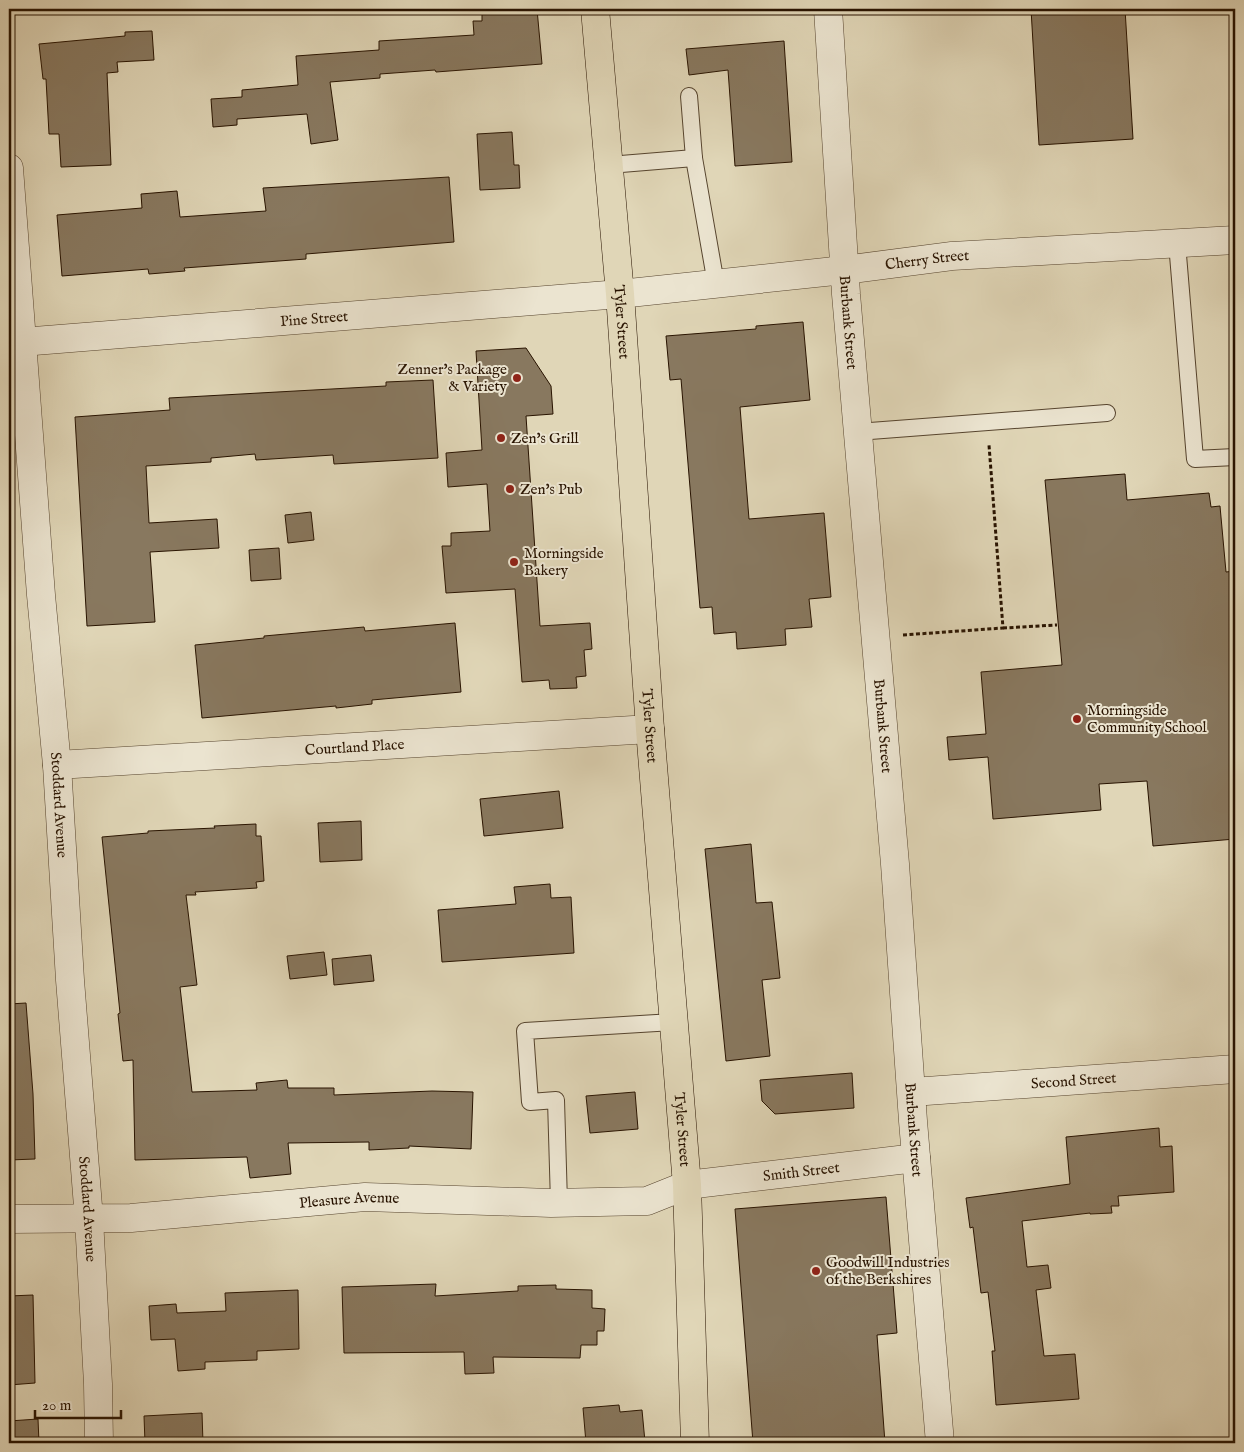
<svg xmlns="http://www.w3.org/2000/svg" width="1244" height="1452" font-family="'IM FELL English',serif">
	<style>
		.building { fill: #88785f; stroke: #281300 }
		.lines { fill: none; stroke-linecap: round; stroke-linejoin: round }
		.service-casing { stroke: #56442e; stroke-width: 18 }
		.minor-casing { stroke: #56442e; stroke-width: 29 }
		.tertiary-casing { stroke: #56442e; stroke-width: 29 }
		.primary-casing { stroke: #281300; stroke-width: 29 }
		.path { stroke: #281300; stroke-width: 3; stroke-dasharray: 4 2.5; stroke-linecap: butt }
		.service { stroke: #ebe4d0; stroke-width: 16 }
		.minor { stroke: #ebe4d0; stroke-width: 28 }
		.tertiary { stroke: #ebe4d0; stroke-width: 28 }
		.primary { stroke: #e0d6b7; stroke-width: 28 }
		.poi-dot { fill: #8f2418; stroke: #ebe4d0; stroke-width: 2 }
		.labels { text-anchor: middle; stroke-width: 4; stroke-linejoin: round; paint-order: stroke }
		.street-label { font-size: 15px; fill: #281300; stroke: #ebe4d0 }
		.poi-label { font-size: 15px; fill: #281300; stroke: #ebe4d0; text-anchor: start }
	</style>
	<rect width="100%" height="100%" fill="#e0d6b7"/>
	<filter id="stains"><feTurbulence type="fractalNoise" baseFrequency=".004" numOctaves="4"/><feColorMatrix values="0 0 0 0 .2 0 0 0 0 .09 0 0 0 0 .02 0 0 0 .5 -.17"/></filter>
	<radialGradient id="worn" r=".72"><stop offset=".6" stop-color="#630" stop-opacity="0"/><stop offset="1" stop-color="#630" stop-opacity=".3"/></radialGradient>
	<g class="building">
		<polygon points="512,9 537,9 542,64 436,72 435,70 380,74 380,78 330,82 338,140 311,144 307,114 237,119 237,125 213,127 211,99 242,97 242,90 298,85 296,56 379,50 379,41 474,35 473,21 482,21 482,11"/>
		<polygon points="1031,9 1125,9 1133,139 1039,145"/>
		<polygon points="152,31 154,60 117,62 118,72 107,73 111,165 61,167 59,134 49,134 46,79 43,79 39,44 125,36 125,32"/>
		<polygon points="784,41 792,162 735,166 728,70 689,75 686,49"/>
		<polygon points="512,132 514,165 519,165 520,188 480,190 477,134"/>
		<polygon points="449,177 454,242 306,254 306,259 184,268 185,271 149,274 148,269 62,276 57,215 142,208 141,194 177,191 180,217 266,211 263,188"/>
		<polygon points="803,322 810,400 740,407 749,519 824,513 831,597 809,599 812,627 785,629 786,645 737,649 736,632 714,634 712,607 700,608 681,379 670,380 666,336 756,329 756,326"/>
		<polygon points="526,348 551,386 553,414 526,416 540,626 590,623 592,649 584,650 586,676 576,677 577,688 550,689 549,680 522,682 515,589 446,593 442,546 451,546 451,533 490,531 487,484 448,487 446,453 482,450 476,351"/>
		<polygon points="433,380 438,458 334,464 333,455 256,460 255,454 211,458 211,462 146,466 149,523 217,519 219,548 150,552 155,622 87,626 75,417 170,410 169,398 386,386 386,382"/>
		<polygon points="1125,474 1127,500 1209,493 1211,507 1220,506 1226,572 1235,571 1235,839 1153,846 1147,781 1099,784 1101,810 993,819 988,757 949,760 947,737 986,734 981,672 1062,665 1045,480"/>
		<polygon points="311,512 314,540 288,543 285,515"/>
		<polygon points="279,548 281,579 251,581 249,550"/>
		<polygon points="455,623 461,692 372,700 372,704 336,708 336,706 202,718 195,645 264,638 264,636 364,627 365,631"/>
		<polygon points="559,791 563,828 484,836 480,799"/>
		<polygon points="361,821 362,860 320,862 318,823"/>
		<polygon points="256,824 256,836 261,836 264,881 256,882 257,888 195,892 196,895 186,895 197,985 180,987 192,1092 257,1090 256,1083 287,1080 288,1088 334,1088 334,1095 432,1091 473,1092 471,1149 409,1146 409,1148 369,1150 369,1142 288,1143 291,1174 250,1178 247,1157 135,1160 133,1060 123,1061 118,1014 120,1013 102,837 148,833 148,831 215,828 214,826"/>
		<polygon points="751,844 756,903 772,902 780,978 762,980 770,1056 726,1061 705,849"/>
		<polygon points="550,884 551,898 571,897 574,953 442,962 438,910 516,904 514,887"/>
		<polygon points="324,952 327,975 290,979 287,956"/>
		<polygon points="371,955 374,981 334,985 332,959"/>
		<polygon points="26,1003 33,1094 35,1159 9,1160 9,1004"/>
		<polygon points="852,1073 854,1108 775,1114 762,1101 760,1080"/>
		<polygon points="635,1092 638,1129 590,1133 586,1096"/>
		<polygon points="1159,1128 1160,1147 1172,1146 1174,1192 1118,1196 1119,1206 1111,1206 1112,1213 1090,1214 1090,1213 1022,1221 1027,1267 1048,1265 1051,1288 1036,1290 1044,1356 1075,1354 1079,1399 996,1405 992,1351 995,1351 988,1292 981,1293 973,1227 970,1228 966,1198 1070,1184 1066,1137"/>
		<polygon points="886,1197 897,1333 877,1335 885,1443 753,1443 735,1209"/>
		<polygon points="436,1284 435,1296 518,1291 518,1286 556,1285 556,1289 592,1290 592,1308 605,1309 604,1331 597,1331 597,1345 581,1345 580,1358 493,1357 494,1373 465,1374 464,1352 344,1353 342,1287"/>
		<polygon points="298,1290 299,1349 257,1351 257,1360 205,1362 205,1369 178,1371 175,1339 151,1340 149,1306 176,1304 177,1313 226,1311 225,1293"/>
		<polygon points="33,1295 35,1383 9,1385 9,1296"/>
		<polygon points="619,1405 620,1412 642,1410 645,1442 586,1443 583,1408"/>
		<polygon points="202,1413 203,1443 145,1443 144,1416"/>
		<polygon points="38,1419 39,1443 9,1443 9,1421"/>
	</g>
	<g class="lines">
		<g class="service-casing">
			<g id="service">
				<polyline points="694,158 716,284"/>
				<polyline points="609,165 694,158 689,96"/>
				<polyline points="1177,243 1195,459 1235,457"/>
				<polyline points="857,432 1107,413"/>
				<polyline points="559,1203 556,1100 530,1102 525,1031 673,1022"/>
			</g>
		</g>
		<g class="minor-casing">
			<g id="minor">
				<path id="s1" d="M9,168l32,427 16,170 13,215 19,239 9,165 1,59"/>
				<path id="s2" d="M9,343l611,-49 224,-24 108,-14 283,-16"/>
				<path id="s3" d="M57,765l593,-36"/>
				<path id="s4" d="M9,1219l122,-1 234,-21 186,6 96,-2 40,-16"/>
			</g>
		</g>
		<g class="tertiary-casing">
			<g id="tertiary">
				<path id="s5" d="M828,9l18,285 49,570 18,257 27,322"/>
				<path id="s6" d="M912,1092l323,-23"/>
				<path id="s7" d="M687,1185l229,-27"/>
			</g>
		</g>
		<g class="primary-casing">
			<g id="primary">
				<path id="s8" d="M595,9l25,285 30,435 37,456 8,258"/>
			</g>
		</g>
		<g class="path">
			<polyline points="1003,628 1057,625"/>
			<polyline points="903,635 1003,628 989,445"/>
		</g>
		<use href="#service" class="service"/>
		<use href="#minor" class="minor"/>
		<use href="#tertiary" class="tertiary"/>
		<use href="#primary" class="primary"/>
	</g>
	<g class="poi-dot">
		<circle cx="517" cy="378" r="5"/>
		<circle cx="501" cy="438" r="5"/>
		<circle cx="510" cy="489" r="5"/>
		<circle cx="514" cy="562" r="5"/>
		<circle cx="1077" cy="719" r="5"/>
		<circle cx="816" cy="1271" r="5"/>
	</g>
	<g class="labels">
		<g class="street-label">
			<text dy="5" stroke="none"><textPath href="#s2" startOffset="922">Cherry Street</textPath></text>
			<text dy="5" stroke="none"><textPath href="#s2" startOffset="306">Pine Street</textPath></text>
			<text dy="5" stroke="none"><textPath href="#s8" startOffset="314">Tyler Street</textPath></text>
			<text dy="5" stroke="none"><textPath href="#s5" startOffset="314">Burbank Street</textPath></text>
			<text dy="5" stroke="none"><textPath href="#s8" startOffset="719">Tyler Street</textPath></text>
			<text dy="5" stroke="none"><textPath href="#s5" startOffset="719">Burbank Street</textPath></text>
			<text dy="5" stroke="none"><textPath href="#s3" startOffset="298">Courtland Place</textPath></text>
			<text dy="5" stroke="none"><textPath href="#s1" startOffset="639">Stoddard Avenue</textPath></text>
			<text dy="5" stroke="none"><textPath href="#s6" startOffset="162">Second Street</textPath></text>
			<text dy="5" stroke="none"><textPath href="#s8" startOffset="1124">Tyler Street</textPath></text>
			<text dy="5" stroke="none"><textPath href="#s5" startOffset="1124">Burbank Street</textPath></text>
			<text dy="5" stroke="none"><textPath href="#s7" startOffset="115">Smith Street</textPath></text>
			<text dy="5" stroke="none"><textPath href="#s4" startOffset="341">Pleasure Avenue</textPath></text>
			<text dy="5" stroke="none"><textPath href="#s1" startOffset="1044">Stoddard Avenue</textPath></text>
		</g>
		<g class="poi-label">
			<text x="507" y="374" text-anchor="end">Zenner's Package<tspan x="507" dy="17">&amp; Variety</tspan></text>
			<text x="511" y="443">Zen's Grill</text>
			<text x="520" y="494">Zen's Pub</text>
			<text x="524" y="558">Morningside<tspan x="524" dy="17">Bakery</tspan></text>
			<text x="1087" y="715">Morningside<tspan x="1087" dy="17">Community School</tspan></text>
			<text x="826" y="1267">Goodwill Industries<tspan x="826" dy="17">of the Berkshires</tspan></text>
		</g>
	</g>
	<rect width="1244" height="1452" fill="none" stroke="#e0d6b7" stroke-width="30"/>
	<rect x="10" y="10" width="1224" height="1432" fill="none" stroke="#281300" stroke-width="2.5"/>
	<rect x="15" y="15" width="1214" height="1422" fill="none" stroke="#281300"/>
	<path d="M35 1410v8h86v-8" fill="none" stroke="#281300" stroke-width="2.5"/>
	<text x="42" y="1410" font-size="15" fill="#281300" stroke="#ebe4d0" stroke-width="4" paint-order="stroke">20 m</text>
	<rect width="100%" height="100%" filter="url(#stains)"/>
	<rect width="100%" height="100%" fill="url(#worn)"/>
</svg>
